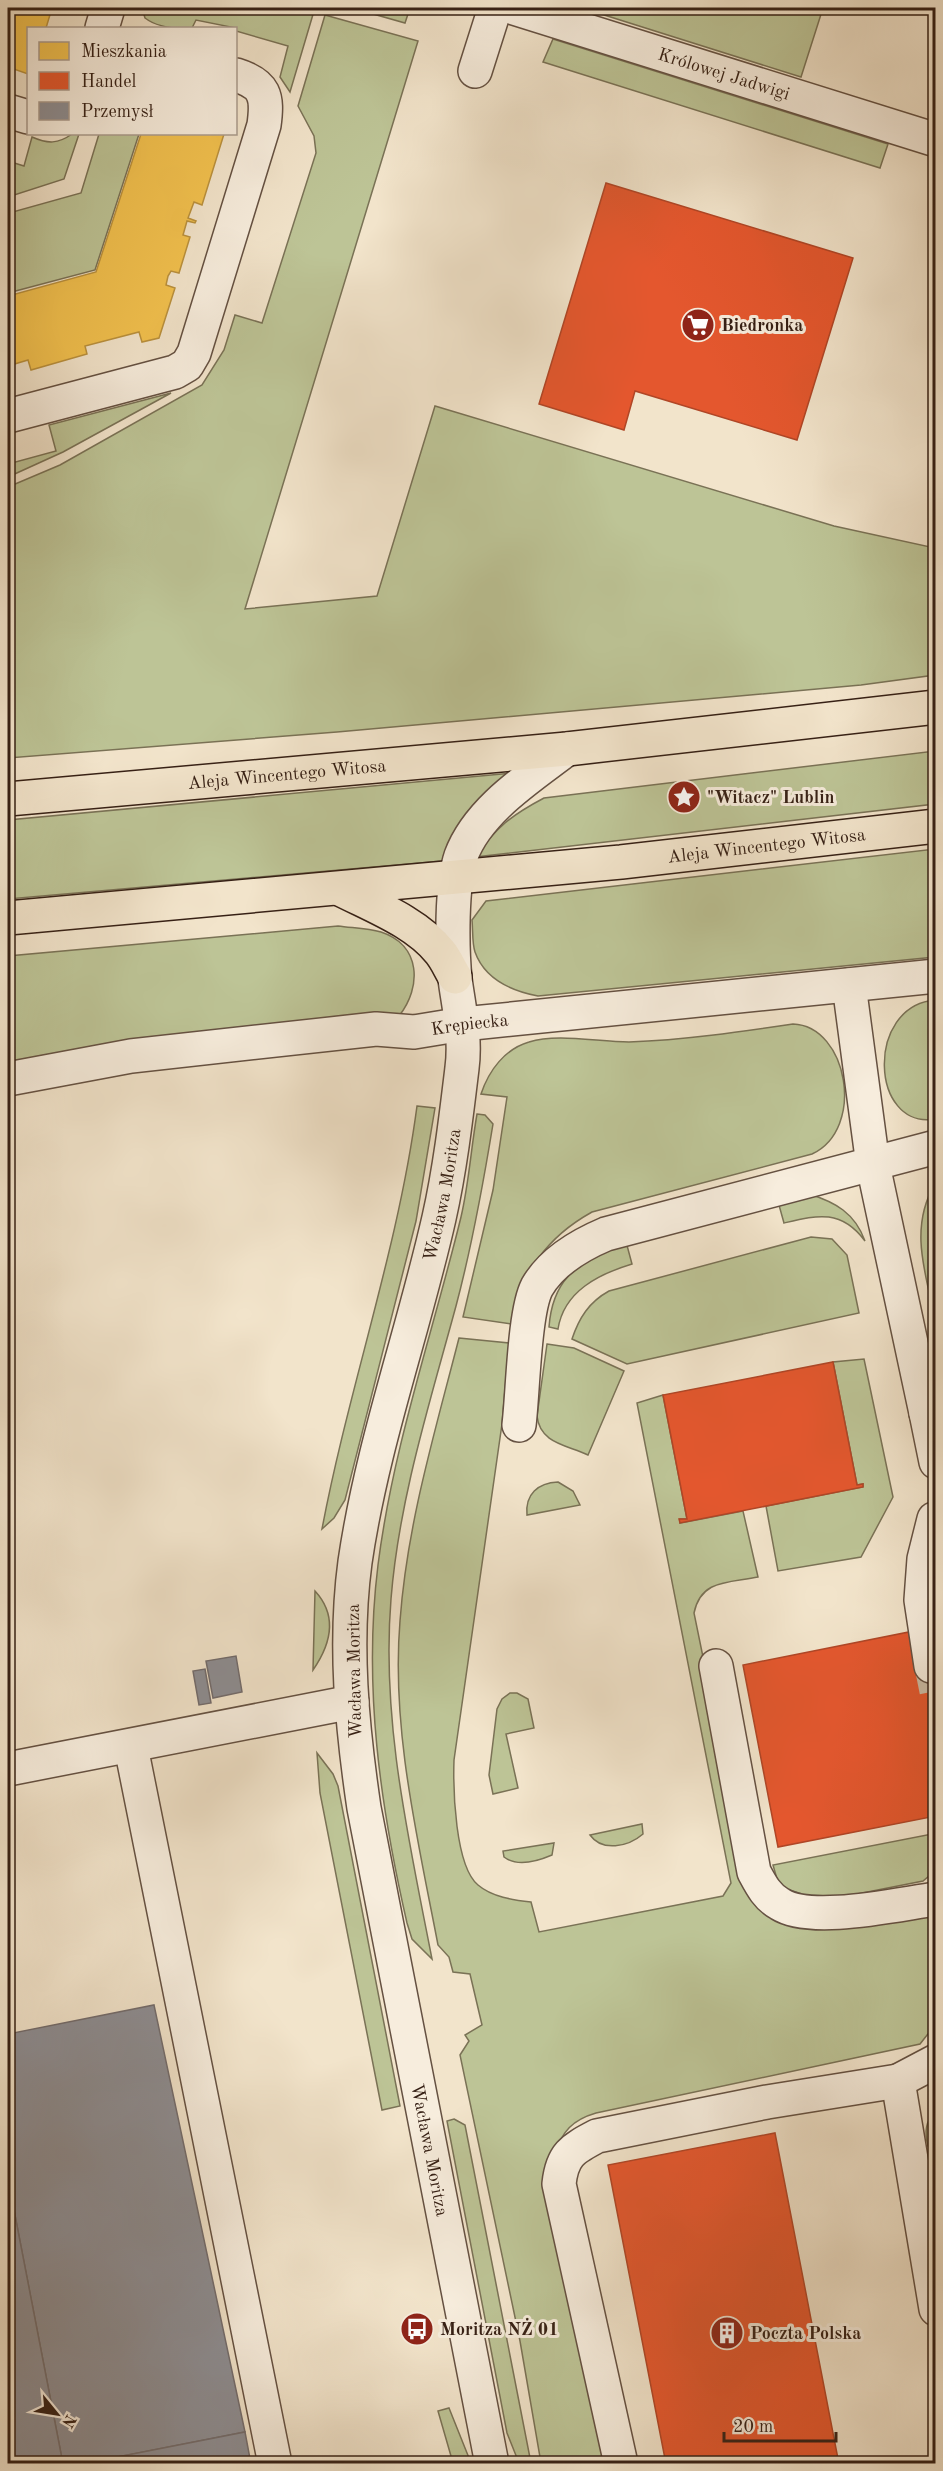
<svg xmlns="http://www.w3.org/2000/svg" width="943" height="2471" font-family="'Old Standard TT',serif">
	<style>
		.green { fill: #bdc496; stroke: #7a7256; stroke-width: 1.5 }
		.homes { fill: #f2c14e; stroke: #ba913d; stroke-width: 1.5 }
		.shops { fill: #e4572e; stroke: #b04626; stroke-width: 1.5 }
		.industry { fill: #8d8d92; stroke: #736c6c; stroke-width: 1.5 }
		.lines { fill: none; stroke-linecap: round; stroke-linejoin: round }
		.minor-tunnel { stroke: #ccbda7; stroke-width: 33; stroke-dasharray: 33 16; stroke-linecap: butt }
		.minor-casing { stroke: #655142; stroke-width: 36 }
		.major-casing { stroke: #362015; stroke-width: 36 }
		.minor { stroke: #f7eddd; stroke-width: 33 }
		.major { stroke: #f2e4cb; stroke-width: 33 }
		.labels { text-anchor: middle; stroke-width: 6; stroke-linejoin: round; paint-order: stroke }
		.street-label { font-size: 18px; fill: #362015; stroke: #f7eddd }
		.poi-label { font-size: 18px; font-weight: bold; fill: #362015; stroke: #f7eddd; text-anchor: start }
	</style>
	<rect width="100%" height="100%" fill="#f2e4cb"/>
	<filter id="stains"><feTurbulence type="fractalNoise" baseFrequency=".00333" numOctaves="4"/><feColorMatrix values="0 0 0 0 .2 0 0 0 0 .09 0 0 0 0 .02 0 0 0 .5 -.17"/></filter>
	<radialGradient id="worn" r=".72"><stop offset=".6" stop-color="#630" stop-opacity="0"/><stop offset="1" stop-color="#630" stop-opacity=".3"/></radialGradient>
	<g class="green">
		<path d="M142,8h160l12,3 -24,81 -10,-15 8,-31 -52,-15v-3l-40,-8 -4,8c-15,1 -34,0 -47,-10z"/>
		<polygon points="352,8 410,8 405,23"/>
		<polygon points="582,8 823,8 801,77"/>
		<polygon points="325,15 418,41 245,609 377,596 435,406 834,526 935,548 935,675 861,685 337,732 8,758 8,487 60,465 202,385 224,350 235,315 262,323 316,153 314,136 298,106"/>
		<polygon points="553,39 888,144 880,168 543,62"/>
		<path d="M72,134h7l-15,45 -56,18v-36l16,5 8,-29c16,7 26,7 40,-3z"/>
		<polygon points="99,134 139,134 95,270 8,293 9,213 81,193"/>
		<polygon points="171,393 63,452 8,477 8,464 56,451 49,425"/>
		<path d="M935,751v53l-460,53c22,-30 35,-41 69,-59z"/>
		<path d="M512,773c-42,27 -50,44 -70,88l-434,38v-79z"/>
		<path d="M935,849v108l-397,39c-26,-5 -53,-16 -63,-44 -3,-9 -2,-22 -3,-32l14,-19z"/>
		<path d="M338,926c14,2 29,2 43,6 40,13 41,55 18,84l-391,50v-110z"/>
		<path d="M935,1000v119c-65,11 -70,-113 0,-119z"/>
		<path d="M793,1024c55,2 73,105 19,130l-220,58c-45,25 -71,61 -81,112l-48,-7 30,-127 14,-93 -26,-3c8,-24 24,-45 48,-52 28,-9 69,0 100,0 55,-2 110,-10 164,-18z"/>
		<path d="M417,1106l18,2 -19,113 -71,279 -11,18 -12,11c27,-143 76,-279 95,-423z"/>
		<path d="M477,1114l8,1 8,9c-10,61 -21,122 -37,182 -26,96 -57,193 -65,293 -10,122 18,241 41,360l-20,-20 -5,-16c-27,-118 -44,-237 -29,-358 15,-119 55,-233 83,-348 8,-34 10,-69 16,-103z"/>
		<path d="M935,1184v134c-10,-46 -26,-91 0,-134z"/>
		<path d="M809,1194c26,8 46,19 56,47 -24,-32 -47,-26 -81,-18l-7,-25z"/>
		<path d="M811,1237l21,2 15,16 12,58 -232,51 -55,-25c7,-21 17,-37 37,-48z"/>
		<path d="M625,1238l7,26c-33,10 -68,27 -74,65l-9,-2c4,-54 34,-64 76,-89z"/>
		<path d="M459,1338l50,5 -7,81 -48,336c-1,29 1,106 24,125 14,12 35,15 53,17l8,30 184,-36 8,-13 -94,-480 26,-8 24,124h-7v4l63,-12 15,66c-29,6 -57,2 -64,36l57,279 184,17v116l-15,19 -324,69c-24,7 -33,18 -42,41l53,309h-66l-21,-122 -60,-286 9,-14 -4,-6 17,-10 -12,-51 -17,-2 -4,-15 -11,-12c-20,-105 -47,-216 -38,-324 7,-97 35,-189 59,-283z"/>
		<path d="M547,1344l27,4 50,23 -36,84c-20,-10 -48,-11 -51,-39z"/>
		<polygon points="864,1359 893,1497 861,1557 778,1571 766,1506 863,1487 863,1484 857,1485 833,1362"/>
		<path d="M558,1482l15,9 7,14 -53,10c-2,-21 11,-32 31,-33z"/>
		<path d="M315,1591c23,25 16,53 -2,79z"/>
		<polygon points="510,1693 517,1693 528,1699 534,1728 506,1734 518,1788 493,1794 489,1775 497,1709 502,1699"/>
		<polygon points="317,1753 333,1774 338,1786 400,2106 382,2110 320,1793"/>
		<path d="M642,1824l1,10c-15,13 -41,18 -53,1z"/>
		<polygon points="932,1834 935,1836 935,1871 923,1881 822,1901 784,1888 777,1879 773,1865"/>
		<path d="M554,1843l-2,12c-14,6 -35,12 -48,2l-1,-6z"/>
		<path d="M935,2110v34l-7,2c-4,-15 -2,-24 7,-36z"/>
		<polygon points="454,2119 465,2125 531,2463 519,2463 507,2433 447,2121"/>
		<polygon points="449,2408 471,2463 453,2463 438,2411"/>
	</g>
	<g class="homes">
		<polygon points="8,8 52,8 46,28 28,28 28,74 8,67"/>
		<polygon points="141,134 224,134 202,205 194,202 188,218 196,221 195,223 187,221 183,235 190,237 179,273 171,271 168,276 166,285 175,288 159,338 142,342 139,332 85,346 87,354 31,370 28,360 8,366 8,296 96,272"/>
	</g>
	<g class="shops">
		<polygon points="606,183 853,258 797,440 635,391 624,430 539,404"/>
		<polygon points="833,1362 857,1485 863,1484 863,1487 680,1523 679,1519 687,1519 663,1395"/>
		<polygon points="909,1632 916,1669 936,1665 936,1816 778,1847 743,1665"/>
		<polygon points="775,2133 839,2464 666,2464 608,2165"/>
	</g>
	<g class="industry">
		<polygon points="236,1656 242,1692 213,1698 206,1661"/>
		<polygon points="205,1669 211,1703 199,1705 193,1671"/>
		<polygon points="154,2005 245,2432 87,2463 86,2461 63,2464 8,2179 8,2034"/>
		<polygon points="8,2179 63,2464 8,2464"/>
		<polygon points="245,2432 251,2464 72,2464 86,2461 87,2463"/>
	</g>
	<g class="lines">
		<polyline class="minor-tunnel" points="931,1666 936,1691"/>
		<g class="minor-casing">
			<g id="minor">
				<path id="s1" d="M514,8l422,132"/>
				<polyline points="102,28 108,8"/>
				<polyline points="475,71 495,8"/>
				<polyline points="8,111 28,117"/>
				<path d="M8,416l167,-44 12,-7 7,-12 70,-228c4,-29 1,-41 -28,-50"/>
				<polyline points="849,985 873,1165 926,1413 936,1410"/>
				<path id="s2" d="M8,1079l123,-23 245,-27 38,3 49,-8 473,-48"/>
				<polyline points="926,1413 936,1462"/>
				<path d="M519,1425c4,-32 5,-113 18,-138 15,-26 43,-42 69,-53l330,-87"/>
				<path d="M716,1666l38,206c7,13 13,25 26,32 31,20 118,0 156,-5"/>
				<polyline points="931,1666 921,1600 924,1559 934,1519"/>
				<polyline points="131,1747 275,2464"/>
				<polyline points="8,1769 352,1702"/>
				<polyline points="936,2061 898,2081 936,2309"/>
				<path id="s3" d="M492,2464l-128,-656c-12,-81 -20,-164 -9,-246 17,-117 58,-229 84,-344 11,-49 17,-100 23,-150 4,-31 -3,-59 -7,-89 -3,-31 -4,-94 6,-123 17,-46 68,-78 106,-107"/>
				<path d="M621,2464l-62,-280c3,-29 13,-35 38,-48l170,-34 131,-21"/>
			</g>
		</g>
		<g class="major-casing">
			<g id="major">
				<path id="s4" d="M8,799l559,-50 369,-42"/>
				<path d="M340,889c33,17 76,33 100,63 6,7 10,17 15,25"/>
				<path id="s5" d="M8,918l613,-56 315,-36"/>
			</g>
		</g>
		<use href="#minor" class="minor"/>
		<use href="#major" class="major"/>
	</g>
	<defs>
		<g id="supermarket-disc" transform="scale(1.725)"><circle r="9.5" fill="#8f2418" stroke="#f7eddd"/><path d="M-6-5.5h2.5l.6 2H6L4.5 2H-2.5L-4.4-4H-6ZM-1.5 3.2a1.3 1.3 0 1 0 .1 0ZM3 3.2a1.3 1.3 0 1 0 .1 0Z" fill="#fff"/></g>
		<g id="sight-disc" transform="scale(1.725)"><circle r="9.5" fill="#8f2418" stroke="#f7eddd"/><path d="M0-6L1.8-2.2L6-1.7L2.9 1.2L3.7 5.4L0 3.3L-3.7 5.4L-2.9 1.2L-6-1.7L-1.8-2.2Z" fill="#fff"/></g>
		<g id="bus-disc" transform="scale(1.725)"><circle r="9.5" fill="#8f2418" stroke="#f7eddd"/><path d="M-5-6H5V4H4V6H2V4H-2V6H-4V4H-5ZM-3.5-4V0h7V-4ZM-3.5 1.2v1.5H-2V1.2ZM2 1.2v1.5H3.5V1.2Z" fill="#fff"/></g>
		<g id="building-disc" transform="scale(1.725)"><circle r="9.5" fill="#8f2418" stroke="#f7eddd"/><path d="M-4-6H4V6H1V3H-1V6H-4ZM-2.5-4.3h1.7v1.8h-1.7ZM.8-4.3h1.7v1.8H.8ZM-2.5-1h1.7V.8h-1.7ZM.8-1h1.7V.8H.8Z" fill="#fff"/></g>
	</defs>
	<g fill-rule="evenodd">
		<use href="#supermarket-disc" x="698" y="325"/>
		<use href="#sight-disc" x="684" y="797"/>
		<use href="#bus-disc" x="417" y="2329"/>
		<use href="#building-disc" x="727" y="2333"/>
	</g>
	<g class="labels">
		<g class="street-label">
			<text dy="6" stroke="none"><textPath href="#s1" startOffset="220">Królowej Jadwigi</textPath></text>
			<text dy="6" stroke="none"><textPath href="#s4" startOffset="280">Aleja Wincentego Witosa</textPath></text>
			<text dy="6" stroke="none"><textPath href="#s5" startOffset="762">Aleja Wincentego Witosa</textPath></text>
			<text dy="6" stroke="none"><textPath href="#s2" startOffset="466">Krępiecka</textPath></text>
			<text dy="6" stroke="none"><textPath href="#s3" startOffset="1293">Wacława Moritza</textPath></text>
			<text transform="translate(354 1671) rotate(-91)" y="6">Wacława Moritza</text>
			<text transform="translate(430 2150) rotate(79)" y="6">Wacława Moritza</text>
		</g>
		<g class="poi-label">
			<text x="721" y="331">Biedronka</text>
			<text x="707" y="803">"Witacz" Lublin</text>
			<text x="440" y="2335">Moritza NŻ 01</text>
			<text x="750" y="2339">Poczta Polska</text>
		</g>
	</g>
	<rect width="943" height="2471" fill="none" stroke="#f2e4cb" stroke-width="30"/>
	<rect x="9" y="9" width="925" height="2453" fill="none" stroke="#362015" stroke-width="3"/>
	<rect x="15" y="15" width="913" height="2441" fill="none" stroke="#362015" stroke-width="1.5"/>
	<rect x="27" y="27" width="210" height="108" fill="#f7eddd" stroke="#aa9b8d" stroke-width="1.5"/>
	<rect x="39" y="42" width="30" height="18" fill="#f2c14e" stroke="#aa9b8d" stroke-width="1.5"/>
	<text x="81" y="57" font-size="18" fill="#362015">Mieszkania</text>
	<rect x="39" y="72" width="30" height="18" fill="#e4572e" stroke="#aa9b8d" stroke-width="1.5"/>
	<text x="81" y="87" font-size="18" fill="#362015">Handel</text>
	<rect x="39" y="102" width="30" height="18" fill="#8d8d92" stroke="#aa9b8d" stroke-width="1.5"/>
	<text x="81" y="117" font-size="18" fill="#362015">Przemysł</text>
	<g transform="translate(57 2414) rotate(120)" stroke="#f7eddd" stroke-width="4.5" paint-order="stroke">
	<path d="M0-4.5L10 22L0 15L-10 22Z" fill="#362015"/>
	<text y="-9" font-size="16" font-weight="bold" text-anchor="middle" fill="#362015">N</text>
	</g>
	<path d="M724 2432v9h112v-9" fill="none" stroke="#362015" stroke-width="3"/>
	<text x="733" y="2432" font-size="18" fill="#362015" stroke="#f7eddd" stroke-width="4.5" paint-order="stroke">20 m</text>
	<rect width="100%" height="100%" filter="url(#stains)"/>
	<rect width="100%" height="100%" fill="url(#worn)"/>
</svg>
